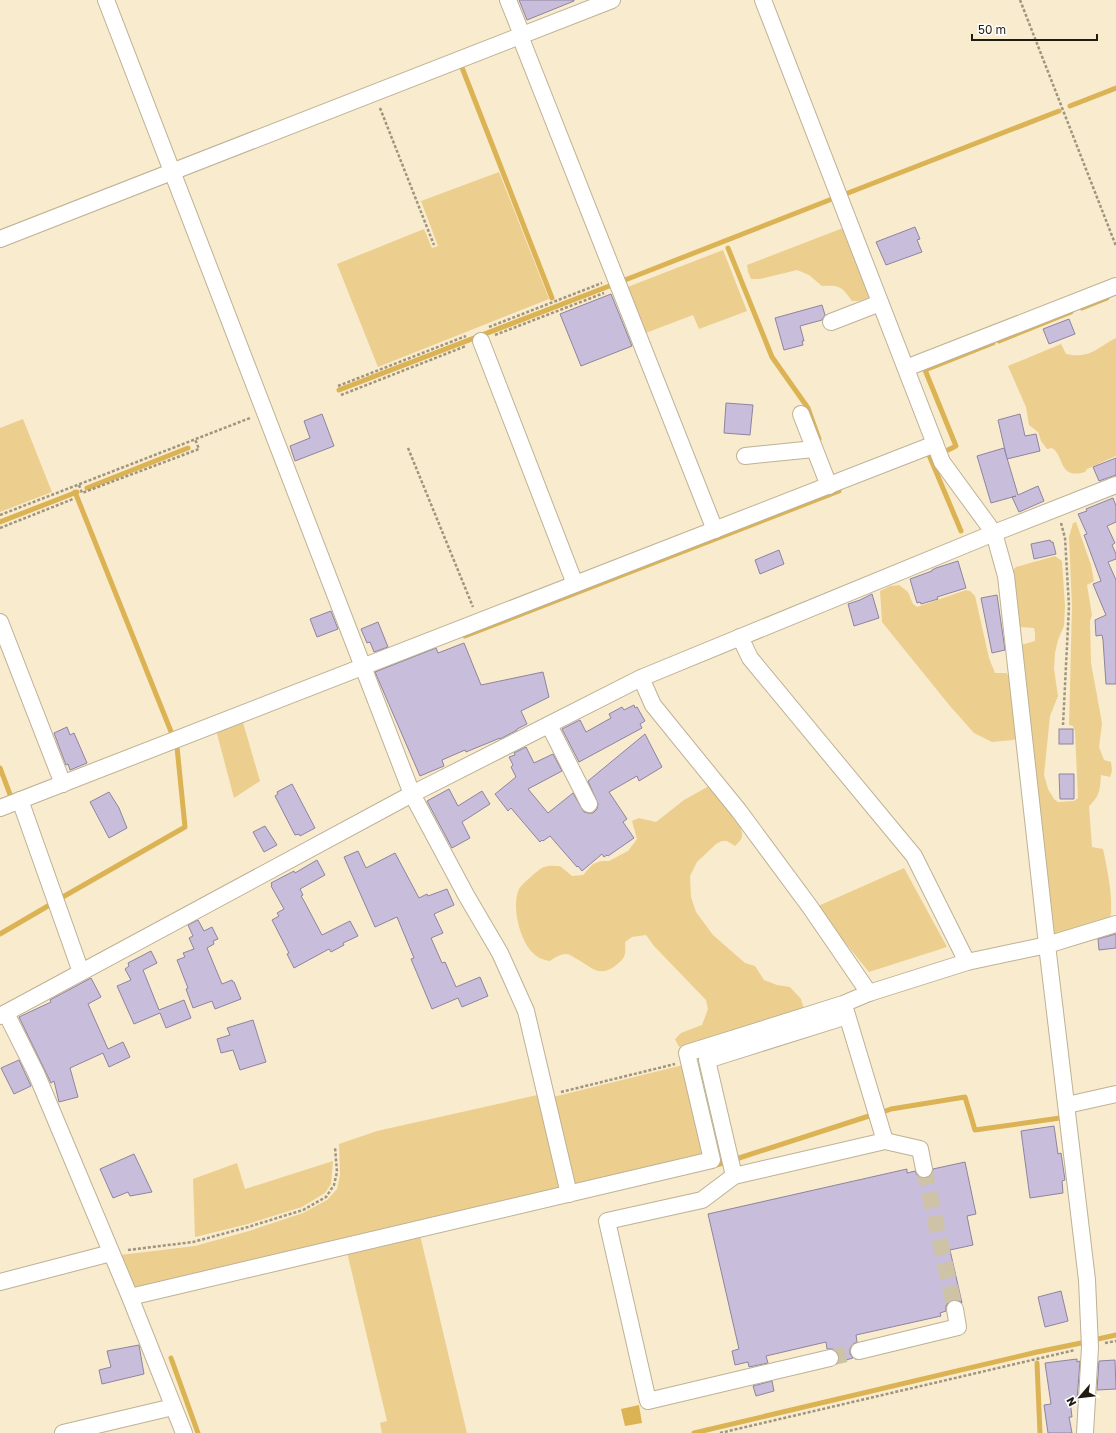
<svg xmlns="http://www.w3.org/2000/svg" width="1116" height="1433" font-family="'Golos Text',sans-serif">
	<style>
		.green { fill: #eccf8e }
		.water { fill: #dbb354 }
		.lines { fill: none; stroke-linecap: round; stroke-linejoin: round }
		.stream { stroke: #dbb354; stroke-width: 5 }
		.building { fill: #c8bedb; stroke: #8e84a0 }
		.minor-tunnel { stroke: #cec2a7; stroke-width: 16; stroke-dasharray: 16 8; stroke-linecap: butt }
		.minor-casing { stroke: #beb194; stroke-width: 18 }
		.path { stroke: #9f947e; stroke-width: 2.5; stroke-dasharray: 3 2; stroke-linecap: butt }
		.minor { stroke: #fff; stroke-width: 16 }
	</style>
	<rect width="100%" height="100%" fill="#f9ebcd"/>
	<g class="green">
		<polygon points="499,172 549,299 378,367 337,264 424,229 432,248 438,246 421,201"/>
		<path d="M843,228l28,69 -12,4h-7c-10,-14 -12,-16 -30,-15l-13,-11 -12,-5 -37,9h-9l-3,-7 -1,-7z"/>
		<polygon points="723,250 747,311 699,329 693,315 643,334 625,288"/>
		<path d="M1116,338v118l-29,13 -2,3c-27,8 -20,-16 -33,-24l-5,1 -6,-8 -3,-9 -9,-7 -3,-18 -18,-41 53,-22 5,10c25,5 30,-6 50,-16z"/>
		<polygon points="23,419 52,492 0,512 0,428"/>
		<path d="M1076,522l15,43 3,16 -7,4 5,30 -2,6 1,42 11,60 -3,24 5,13 7,2 1,9 -2,6 -9,-2c-1,14 -1,21 -12,31l3,41 11,2c4,19 11,51 7,70l-53,18 -3,-5 -33,-287 14,-4v-8l-1,-5 -15,-1 -7,-56 4,-4 39,-11 7,5 3,45 -1,20 -6,14 -3,13 -1,16 4,27 -8,20 -6,59 4,14 6,10 4,3 16,-1 4,-3 -3,-67 -2,-5 -4,-1 3,-118 -3,-70 4,-14z"/>
		<polygon points="899,585 908,592 913,604 917,607 966,590 970,591 975,596 989,658 995,673 1006,673 1011,678 1018,738 1013,740 992,742 974,733 950,706 882,622 880,591 890,586"/>
		<polygon points="242,719 260,781 234,798 216,730"/>
		<path d="M709,786c8,11 32,34 33,47 1,6 -3,9 -7,13l-8,-5h-5l-6,3 -19,18 -7,14 1,21 5,15 17,23 32,28 10,3 9,14 13,5 13,2 11,12 3,10 -125,38 -4,-8 6,-6 21,-8 6,-16 -2,-9 -52,-54 -8,-11 -14,2 -7,5c1,12 1,16 -10,24 -17,13 -25,-1 -40,-8 -3,-2 -6,-4 -9,-4 -6,0 -12,4 -16,7 -7,-1 -12,-3 -17,-8 -13,-12 -22,-47 -14,-64 2,-4 21,-21 25,-22 5,-2 11,-1 16,-1l12,10 11,-1 10,-11 8,-3h8l19,-10 9,-12 -5,-18 7,-3 17,4 28,-22z"/>
		<polygon points="904,868 947,947 869,972 816,907"/>
		<polygon points="683,1065 704,1152 702,1156 574,1187 553,1097"/>
		<polygon points="542,1094 561,1188 135,1289 120,1255 195,1246 249,1231 303,1213 327,1200 337,1189 340,1175 339,1144 377,1131"/>
		<polygon points="333,1161 331,1184 325,1193 302,1207 248,1224 195,1237 193,1179 237,1163 245,1189"/>
		<polygon points="420,1235 467,1433 382,1433 380,1423 387,1421 347,1252"/>
	</g>
	<polygon class="water" points="639,1405 642,1423 625,1426 621,1409"/>
	<g class="lines">
		<g class="stream">
			<polyline points="461,65 552,298"/>
			<polyline points="1070,106 1116,88"/>
			<polyline points="848,193 1059,111"/>
			<polyline points="728,248 772,357 808,408 819,439"/>
			<polyline points="625,280 832,199"/>
			<polyline points="1082,308 1107,298"/>
			<polyline points="999,341 1071,312"/>
			<polyline points="339,390 612,285"/>
			<polyline points="948,450 956,446 925,370 993,343"/>
			<polyline points="929,455 961,531"/>
			<polyline points="87,488 188,448"/>
			<polyline points="75,492 172,734"/>
			<polyline points="0,522 77,492"/>
			<polyline points="465,636 839,491"/>
			<polyline points="0,768 11,797"/>
			<polyline points="61,898 185,827 177,747"/>
			<polyline points="0,934 53,903"/>
			<polyline points="883,1112 891,1109 965,1097 975,1130 1060,1118"/>
			<polyline points="736,1159 869,1116"/>
			<polyline points="713,1166 723,1163"/>
			<polyline points="1098,1339 1116,1335"/>
			<polyline points="171,1358 198,1433"/>
			<polyline points="1037,1363 1040,1433"/>
			<polyline points="694,1433 1037,1352 1081,1343"/>
		</g>
	</g>
	<g class="building">
		<polygon points="519,0 574,0 574,1 527,20"/>
		<polygon points="915,227 920,239 917,240 922,252 886,265 876,242"/>
		<polygon points="611,294 632,346 581,366 560,314"/>
		<polygon points="822,305 825,315 822,320 800,326 804,341 802,341 803,345 784,350 775,318"/>
		<polygon points="1069,319 1075,334 1049,344 1043,329"/>
		<polygon points="726,403 753,405 750,435 724,433"/>
		<polygon points="322,414 334,446 295,461 290,446 310,438 304,421"/>
		<polygon points="1020,414 1025,436 1036,434 1040,451 1007,459 998,420"/>
		<polygon points="1004,448 1018,495 1038,486 1044,501 1019,512 1012,497 1016,496 991,503 977,456"/>
		<polygon points="1116,458 1116,475 1099,481 1093,467"/>
		<polygon points="1113,498 1116,506 1116,522 1107,526 1115,543 1112,545 1116,554 1116,559 1108,562 1116,580 1116,684 1106,684 1103,640 1102,635 1096,636 1095,620 1106,615 1093,584 1101,581 1084,535 1087,534 1078,514 1087,511 1086,509"/>
		<polygon points="1050,540 1051,542 1053,542 1056,554 1034,559 1031,544"/>
		<polygon points="779,550 784,564 760,574 755,560"/>
		<polygon points="958,561 966,588 937,597 938,599 921,604 920,602 917,603 910,579 932,571 932,570 936,568"/>
		<polygon points="872,594 879,618 854,626 848,604 860,600"/>
		<polygon points="997,595 1005,650 992,653 981,598"/>
		<polygon points="331,611 338,629 317,637 310,619"/>
		<polygon points="378,622 388,647 374,652 370,642 367,643 361,629"/>
		<polygon points="464,643 481,685 543,672 549,697 521,711 527,724 517,729 517,730 500,739 500,738 466,752 465,750 442,760 444,766 420,776 375,672 436,648 438,653"/>
		<polygon points="634,705 635,708 637,707 645,721 640,724 642,728 579,762 562,729 580,720 586,732 611,718 609,714 622,707 624,710"/>
		<polygon points="67,727 70,735 74,733 87,763 70,770 68,764 66,765 54,733"/>
		<rect x="1059" y="729" width="14" height="15"/>
		<polygon points="645,734 662,767 639,781 637,776 609,792 627,819 623,822 634,838 608,856 607,855 604,857 602,854 582,871 578,866 577,867 550,836 543,841 542,840 540,842 511,808 508,811 495,794 516,777 511,767 513,765 509,757 515,755 514,753 526,747 534,763 553,754 562,771 528,789 548,813 573,793 584,812 588,813 593,813 597,809 598,804 588,781"/>
		<polygon points="1059,774 1074,774 1074,799 1060,799"/>
		<polygon points="292,784 315,828 300,836 299,834 295,835 275,796 278,794 277,792"/>
		<polygon points="449,789 458,806 482,791 490,804 462,822 470,838 452,848 427,801"/>
		<polygon points="109,792 119,808 127,828 109,838 90,802"/>
		<polygon points="265,826 277,845 264,852 253,832"/>
		<polygon points="358,851 366,868 395,853 419,898 427,894 428,896 447,889 454,905 434,914 443,933 431,938 442,963 445,962 456,987 480,977 488,996 462,1007 458,998 432,1009 411,959 414,958 397,917 375,927 344,857"/>
		<polygon points="317,860 325,875 300,889 303,895 301,896 304,901 322,935 350,921 358,936 343,943 344,945 331,952 329,949 294,968 287,954 289,953 272,920 279,916 277,913 284,909 271,886 272,885 271,883 294,871 295,873"/>
		<polygon points="198,920 204,931 212,927 218,939 213,941 214,944 207,948 222,984 232,980 233,982 234,982 241,999 215,1009 212,1001 193,1008 186,989 188,988 177,960 185,957 183,953 194,949 189,938 193,936 188,925"/>
		<polygon points="1116,934 1116,948 1099,950 1098,939"/>
		<polygon points="151,951 157,963 143,970 159,1010 184,1000 191,1018 166,1028 160,1013 134,1024 117,986 131,980 125,969 129,966 128,963"/>
		<polygon points="91,978 101,997 88,1004 108,1049 123,1042 130,1057 109,1067 103,1053 70,1068 78,1097 59,1102 54,1081 51,1083 19,1017 51,1002 50,1000"/>
		<polygon points="253,1020 266,1062 240,1070 233,1050 221,1053 217,1039 230,1035 227,1028"/>
		<polygon points="19,1060 31,1086 14,1094 1,1068"/>
		<polygon points="1054,1126 1058,1154 1061,1153 1065,1180 1062,1181 1063,1193 1030,1198 1021,1131"/>
		<polygon points="134,1154 152,1192 130,1196 128,1192 113,1198 100,1169"/>
		<polygon points="965,1162 976,1214 967,1216 973,1245 950,1250 962,1303 958,1300 954,1300 949,1301 946,1306 946,1311 940,1313 941,1316 856,1335 857,1342 853,1344 850,1349 850,1354 853,1358 839,1362 839,1356 837,1352 833,1349 827,1349 826,1342 766,1356 768,1363 749,1367 748,1362 735,1365 732,1351 739,1349 708,1214 907,1169 907,1173 915,1171 917,1175 921,1178 926,1178 931,1176 933,1169"/>
		<polygon points="1061,1291 1068,1321 1045,1327 1038,1297"/>
		<polygon points="139,1345 144,1374 102,1384 99,1370 111,1367 107,1351"/>
		<polygon points="1077,1359 1077,1362 1080,1361 1077,1400 1070,1401 1072,1417 1069,1417 1072,1433 1048,1433 1044,1405 1051,1404 1045,1363"/>
		<polygon points="1115,1360 1116,1389 1097,1390 1099,1361"/>
		<polygon points="772,1381 774,1391 756,1396 753,1386"/>
	</g>
	<g class="lines">
		<g class="minor-tunnel">
			<polyline points="924,1169 955,1309"/>
			<polyline points="830,1358 859,1351"/>
		</g>
		<g class="minor-casing">
			<g id="minor">
				<polyline points="106,0 412,794 466,895 500,953 526,1011 569,1194"/>
				<polyline points="508,0 522,35"/>
				<polyline points="763,0 942,462 994,533 1006,576 1047,945 1087,1280 1090,1347 1085,1433"/>
				<polyline points="520,36 715,530"/>
				<polyline points="0,239 612,0"/>
				<polyline points="831,322 880,303"/>
				<polyline points="481,341 575,584"/>
				<polyline points="906,368 1116,286"/>
				<polyline points="801,414 829,486"/>
				<polyline points="745,456 814,449"/>
				<polyline points="0,622 63,784"/>
				<polyline points="740,637 750,658 914,856 967,962"/>
				<polyline points="641,678 653,705 739,811 810,907 869,993"/>
				<polyline points="549,725 589,804"/>
				<polyline points="20,800 81,972"/>
				<polyline points="0,808 935,444"/>
				<polyline points="844,1005 885,1141"/>
				<polyline points="6,1013 36,1073 130,1297 184,1433"/>
				<polyline points="0,1016 412,794 641,678 994,533 1116,485"/>
				<polyline points="1067,1105 1116,1094"/>
				<polyline points="734,1176 707,1060 847,1016"/>
				<polyline points="0,1282 111,1253"/>
				<polyline points="130,1297 712,1160 687,1053 843,1004 869,993 967,962 1047,945 1116,924"/>
				<polyline points="859,1351 958,1327 955,1309"/>
				<polyline points="830,1358 648,1401 607,1221 702,1200 734,1176 885,1141 920,1149 924,1169"/>
				<polyline points="63,1433 173,1407"/>
			</g>
		</g>
		<g class="path">
			<polyline points="1020,0 1116,246"/>
			<polyline points="380,108 434,245"/>
			<polyline points="489,327 602,283"/>
			<polyline points="495,335 604,293"/>
			<polyline points="338,386 466,336"/>
			<polyline points="341,395 466,346"/>
			<polyline points="408,448 473,607"/>
			<polyline points="79,485 82,493 199,449 195,439"/>
			<polyline points="0,515 250,418"/>
			<polyline points="1061,523 1065,538 1069,606 1063,725"/>
			<polyline points="0,528 73,499"/>
			<polyline points="561,1092 675,1064"/>
			<polyline points="128,1250 193,1242 248,1227 303,1210 326,1197 334,1185 337,1172 335,1147"/>
			<polyline points="1105,1343 1116,1341"/>
			<polyline points="720,1433 1075,1350"/>
		</g>
		<use href="#minor" class="minor"/>
	</g>
	<g transform="translate(1080 1397) rotate(242)" stroke="#ffffff" stroke-width="3" paint-order="stroke">
	<path d="M0-3L7 15L0 10L-7 15Z" fill="#211c11"/>
	<text y="-6" font-size="11" font-weight="bold" text-anchor="middle" fill="#211c11">N</text>
	</g>
	<path d="M972 34v6h125v-6" fill="none" stroke="#211c11" stroke-width="2"/>
	<text x="978" y="34" font-size="12" fill="#211c11" stroke="#ffffff" stroke-width="3" paint-order="stroke">50 m</text>
</svg>
